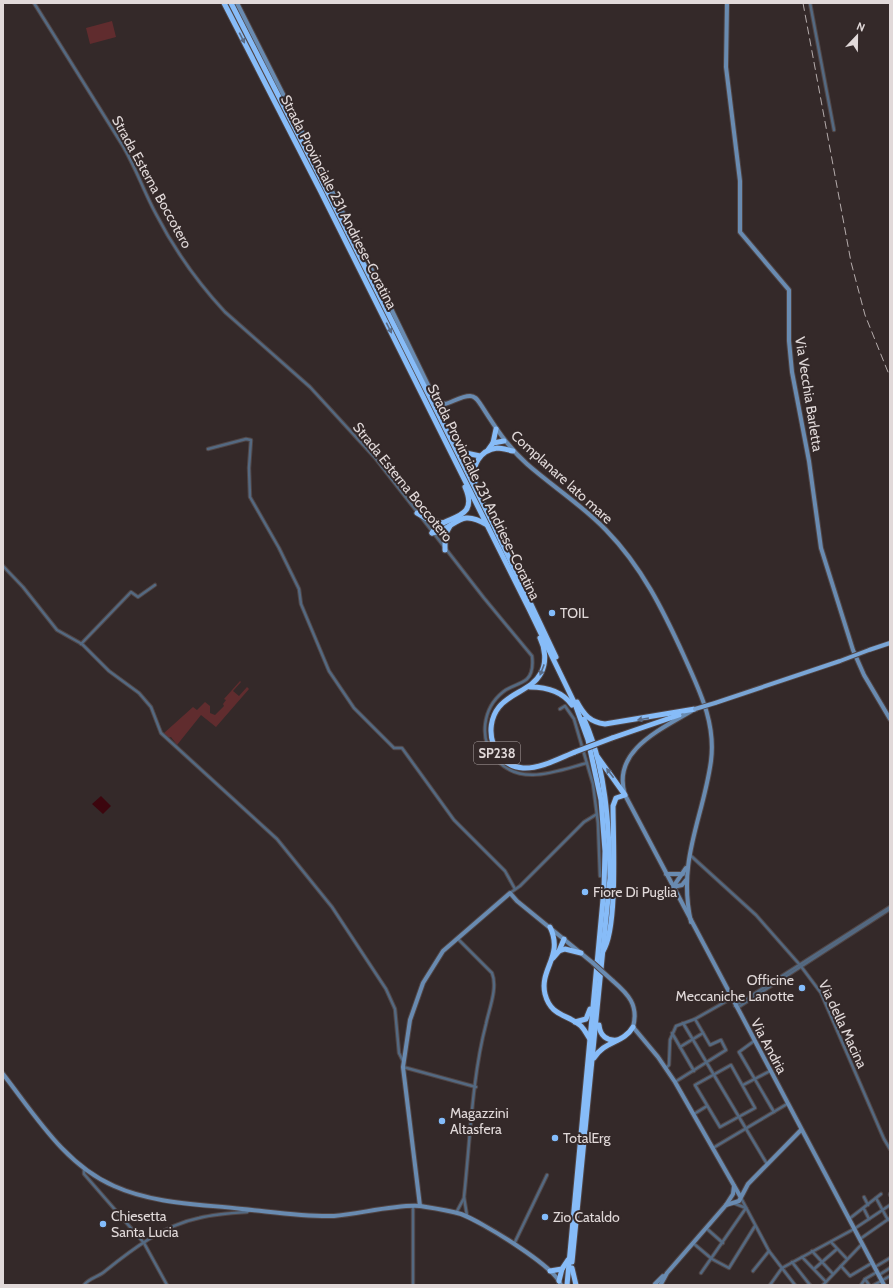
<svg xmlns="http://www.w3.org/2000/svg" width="893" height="1288" font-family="Cabin,sans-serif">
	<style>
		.green { fill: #602c2e }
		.water { fill: #3c060e }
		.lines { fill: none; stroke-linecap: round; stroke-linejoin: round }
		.street-casing { stroke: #504545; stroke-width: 4.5 }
		.secondary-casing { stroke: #504545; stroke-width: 6 }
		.primary-casing { stroke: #504545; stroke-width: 6 }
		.highway-casing { stroke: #504545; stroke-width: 7 }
		.street { stroke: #546981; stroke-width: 2.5 }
		.secondary { stroke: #698bb1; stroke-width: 4 }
		.primary { stroke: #79a5d6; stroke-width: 4 }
		.highway { stroke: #87bcf8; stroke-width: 5 }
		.rail { stroke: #b5acac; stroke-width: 1; stroke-dasharray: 8 4; stroke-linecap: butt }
		.secondary-bridge-casing { stroke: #504545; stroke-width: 6; stroke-linecap: butt }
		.primary-bridge-casing { stroke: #504545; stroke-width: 6; stroke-linecap: butt }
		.highway-bridge-casing { stroke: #504545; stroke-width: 7; stroke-linecap: butt }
		.secondary-bridge { stroke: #698bb1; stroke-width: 4 }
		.primary-bridge { stroke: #79a5d6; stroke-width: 4 }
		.highway-bridge { stroke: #87bcf8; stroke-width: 5 }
		.oneway { fill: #596b86 }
		.poi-dot { fill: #83bcfb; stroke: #342929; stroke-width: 1.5 }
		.labels { text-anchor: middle; stroke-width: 4; stroke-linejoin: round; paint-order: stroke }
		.shield { fill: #342929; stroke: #ada4a4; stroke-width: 1 }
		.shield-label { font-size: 13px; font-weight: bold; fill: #e1d9d9 }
		.street-label { font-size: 14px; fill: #e1d9d9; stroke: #342929 }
		.poi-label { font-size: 14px; fill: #e1d9d9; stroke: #342929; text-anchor: start }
	</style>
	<rect width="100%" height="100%" fill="#342929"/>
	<g class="green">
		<polygon points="112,21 116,37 90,44 86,28"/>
		<polygon points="240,681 241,682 233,691 239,696 247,687 249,689 216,727 201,715 177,745 171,737 168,738 164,733 193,707 197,710 205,702 210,706 210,713 215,715 224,706 223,704 226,700 224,699"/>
	</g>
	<polygon class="water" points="101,796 111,806 103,814 92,804"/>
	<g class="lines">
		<g class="street-casing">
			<g id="street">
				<path d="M34,3l89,143c13,22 21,46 33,68 18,35 43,70 69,98l85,75 66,72 108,139 48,58c1,8 1,17 -5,23 -7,6 -17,7 -24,13 -20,16 -25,47 -7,67 24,28 61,12 91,4"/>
				<polyline points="810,3 834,130"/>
				<polyline points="208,449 246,439 251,440 249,468 250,497 279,548 299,589 301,604 329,671 354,708 394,748 402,748 454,820 505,871 515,889"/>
				<polyline points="3,566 23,587 57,630 82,644 109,671 139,693 151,707 161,733 277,839 332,907 386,989 395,1009 399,1053 403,1061"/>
				<polyline points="81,644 131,592 138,597 155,585"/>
				<polyline points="560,709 565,706 574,719 593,784 598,823 600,876"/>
				<polyline points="690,855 756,915 800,965 821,993 884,1139 890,1149"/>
				<polyline points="510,893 520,886 584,822 597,814"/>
				<path d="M458,939l34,34c6,15 -3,36 -6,51 -14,53 -16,118 -22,173l3,19"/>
				<polyline points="735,1006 890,907"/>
				<polyline points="737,1008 890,909"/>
				<polyline points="683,1023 767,1164"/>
				<polyline points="672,1033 694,1071"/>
				<polyline points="754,1041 739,1052 774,1112"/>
				<polyline points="680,1047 703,1033"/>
				<polygon points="731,1065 755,1108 720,1127 695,1085"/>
				<polyline points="403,1067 476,1087"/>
				<polyline points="666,1068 669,1065 670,1040 676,1026 695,1019 732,998"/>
				<polyline points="675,1082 726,1050 721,1040 710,1045 695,1019"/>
				<polyline points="743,1085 770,1071"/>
				<polyline points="694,1114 707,1106"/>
				<polyline points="713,1148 787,1104"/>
				<polyline points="84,1169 84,1174 144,1243 167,1285"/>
				<polyline points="890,1194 890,1195"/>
				<polyline points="864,1197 868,1205"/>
				<polyline points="741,1198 769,1251 795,1285"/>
				<polyline points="876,1198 888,1220"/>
				<polyline points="733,1203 746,1208"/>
				<polyline points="864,1209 869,1219"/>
				<polyline points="456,1213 464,1198"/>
				<polyline points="849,1219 881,1194"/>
				<polyline points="706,1228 723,1243"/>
				<polyline points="860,1239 890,1218"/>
				<polyline points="831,1242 847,1259"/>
				<polyline points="693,1243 712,1259 729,1268 755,1226"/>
				<polyline points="514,1244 547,1175"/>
				<polyline points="812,1251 833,1274"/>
				<polyline points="802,1257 826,1282"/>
				<polyline points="792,1262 810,1285"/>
				<polyline points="841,1266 850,1276 872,1263"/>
				<polyline points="875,1267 890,1258"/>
				<polyline points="814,1269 837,1249"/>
				<polyline points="753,1271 769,1251"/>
				<polyline points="701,1273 746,1208"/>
				<polyline points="879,1275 890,1268"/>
				<polyline points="865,1279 869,1285"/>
				<path d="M84,1285c5,-7 14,-8 20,-13 27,-22 60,-47 95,-54 16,-4 32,-5 48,-6l2,-2"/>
				<polyline points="413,1285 413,1206"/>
				<polyline points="770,1285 782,1268 854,1229 890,1205"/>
				<polyline points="823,1285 862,1244"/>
				<polyline points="861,1285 865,1279 877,1272"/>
				<polyline points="874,1285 890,1276"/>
			</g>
		</g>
		<g class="secondary-casing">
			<g id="secondary">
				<path d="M237,3l146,289 50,103 6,7 6,2c8,-2 16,-8 25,-8 6,0 8,5 11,9 14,22 26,41 46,59 25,22 55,41 79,66 36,37 57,80 78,126 15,34 32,66 27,105 -8,58 -34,99 -20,161"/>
				<polyline points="727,3 726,67 740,181 740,232 789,290 789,341 792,372 809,461 821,548 853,650 864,675 890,719"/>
				<path d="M693,710c-31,19 -82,40 -68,85l259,490"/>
				<polyline points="666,874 683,874"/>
				<polyline points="673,887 686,868"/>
				<polyline points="673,887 682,885 686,880"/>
				<path d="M613,981c15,13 26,24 20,46l25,30 17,25 65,114"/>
				<path d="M3,1074c32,41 62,91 111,112 40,18 86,18 128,23 31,3 62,8 92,7 25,-2 63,-12 86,-10 13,2 28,4 41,8 19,7 94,52 100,71"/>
				<polyline points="726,1205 739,1201 748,1184 801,1130"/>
				<polyline points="420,1206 403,1067 410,1020 423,983 443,951 510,893 517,901 593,963"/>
				<polyline points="655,1284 663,1276"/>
				<polyline points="661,1284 667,1273 726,1205 733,1194 734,1186"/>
			</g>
		</g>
		<g class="primary-casing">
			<g id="primary">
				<polyline points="869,650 890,643"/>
				<polyline points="715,703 840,661"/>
			</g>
		</g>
		<g class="highway-casing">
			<g id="highway">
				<polyline points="224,3 320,190 529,609 575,704 588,740 601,800 605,851 604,889 567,1285"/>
				<polyline points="231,3 320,177 492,522 556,657"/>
				<polyline points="456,443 466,453 480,456"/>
				<polyline points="493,443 504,441"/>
				<polyline points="488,450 493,443 496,429"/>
				<path d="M475,482c-4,-16 5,-32 22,-34 5,0 11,2 16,3"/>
				<polyline points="417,513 429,520 443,523"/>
				<path d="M432,533c9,-19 49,-10 33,-46"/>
				<path d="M432,533c25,-4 26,-26 55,-8"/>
				<polyline points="445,550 445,535 450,526"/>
				<path d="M540,638c5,10 7,24 1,35 -9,17 -30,19 -42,34 -17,21 -6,59 24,61 17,1 37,-10 52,-16"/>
				<path d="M530,687c16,0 32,4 42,18"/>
				<path d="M577,702c7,13 13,20 28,22l90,-15"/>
				<polyline points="612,738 679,715"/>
				<path d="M597,756l28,39 -9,3 -3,8c0,30 5,123 -10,145"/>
				<path d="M550,927c14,29 -11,42 -5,67 6,23 23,20 36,32 4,4 6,9 9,13"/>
				<polyline points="559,951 565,949 581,953"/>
				<polyline points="553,958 559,951 564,939"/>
				<polyline points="575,1022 586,1019 590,1009"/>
				<path d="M599,1025c1,11 8,16 18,15"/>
				<path d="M594,1058c10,-17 30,-15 39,-31"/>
				<path d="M572,1262l38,-384c-1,-53 -4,-110 -26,-159"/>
				<polyline points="572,1268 576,1285"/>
				<polyline points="550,1271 562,1269 568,1260"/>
				<polyline points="559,1281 562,1269"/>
			</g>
		</g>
		<use href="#street" class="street"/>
		<use href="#secondary" class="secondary"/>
		<use href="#primary" class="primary"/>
		<use href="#highway" class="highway"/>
		<polyline class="rail" points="803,3 851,262 865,315 890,377"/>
		<g class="secondary-bridge-casing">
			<polyline id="secondary-bridge" points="593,963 613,981"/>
		</g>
		<g class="primary-bridge-casing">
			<g id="primary-bridge">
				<polyline points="840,661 869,650"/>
				<polyline points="695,709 715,703"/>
			</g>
		</g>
		<g class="highway-bridge-casing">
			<polyline id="highway-bridge" points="575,752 612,738"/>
		</g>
		<use href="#secondary-bridge" class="secondary-bridge"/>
		<use href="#primary-bridge" class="primary-bridge"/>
		<use href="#highway-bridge" class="highway-bridge"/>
	</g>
	<defs><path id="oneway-solid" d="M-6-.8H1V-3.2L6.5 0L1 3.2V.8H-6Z"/></defs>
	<g class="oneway">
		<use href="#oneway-solid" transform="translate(242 38) rotate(63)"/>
		<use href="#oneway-solid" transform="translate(389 328) rotate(63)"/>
		<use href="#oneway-solid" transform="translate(542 670) rotate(111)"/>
		<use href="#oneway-solid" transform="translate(643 719) rotate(170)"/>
		<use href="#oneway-solid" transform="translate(610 773) rotate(-127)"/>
	</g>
	<g class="poi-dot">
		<circle cx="552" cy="613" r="4"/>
		<circle cx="585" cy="892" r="4"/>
		<circle cx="802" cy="988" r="4"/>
		<circle cx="442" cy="1121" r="4"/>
		<circle cx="555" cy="1138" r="4"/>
		<circle cx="545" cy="1217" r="4"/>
		<circle cx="103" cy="1224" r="4"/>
	</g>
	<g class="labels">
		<rect class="shield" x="474" y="742" width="46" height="22" rx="3"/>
		<g class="shield-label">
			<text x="497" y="758">SP238</text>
		</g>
		<g class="street-label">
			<text transform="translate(152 182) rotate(61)" y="5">Strada Esterna Boccotero</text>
			<text transform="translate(339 202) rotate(63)" y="5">Strada Provinciale 231 Andriese-Coratina</text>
			<text transform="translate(809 394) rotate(81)" y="5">Via Vecchia Barletta</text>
			<text transform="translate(562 477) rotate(42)" y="5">Complanare lato mare</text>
			<text transform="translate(403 482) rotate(51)" y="5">Strada Esterna Boccotero</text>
			<text transform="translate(484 492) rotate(64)" y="5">Strada Provinciale 231 Andriese-Coratina</text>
			<text transform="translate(843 1024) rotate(65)" y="5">Via della Macina</text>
			<text transform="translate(769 1046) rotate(62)" y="5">Via Andria</text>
		</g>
		<g class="poi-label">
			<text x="560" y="618">TOIL</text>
			<text x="593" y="897">Fiore Di Puglia</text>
			<text x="794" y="985" text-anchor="end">Officine<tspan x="794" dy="16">Meccaniche Lanotte</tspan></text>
			<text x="450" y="1118">Magazzini<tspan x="450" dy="16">Altasfera</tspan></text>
			<text x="563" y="1143">TotalErg</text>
			<text x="111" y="1221">Chiesetta<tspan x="111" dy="16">Santa Lucia</tspan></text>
			<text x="553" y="1222">Zio Cataldo</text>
		</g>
	</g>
	<rect width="893" height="1288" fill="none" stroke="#e1d9d9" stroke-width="8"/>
	<g transform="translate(857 36) rotate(22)" stroke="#342929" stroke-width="3" paint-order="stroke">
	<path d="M0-3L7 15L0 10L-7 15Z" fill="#e1d9d9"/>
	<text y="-6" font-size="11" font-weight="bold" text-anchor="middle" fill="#e1d9d9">N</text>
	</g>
</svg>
